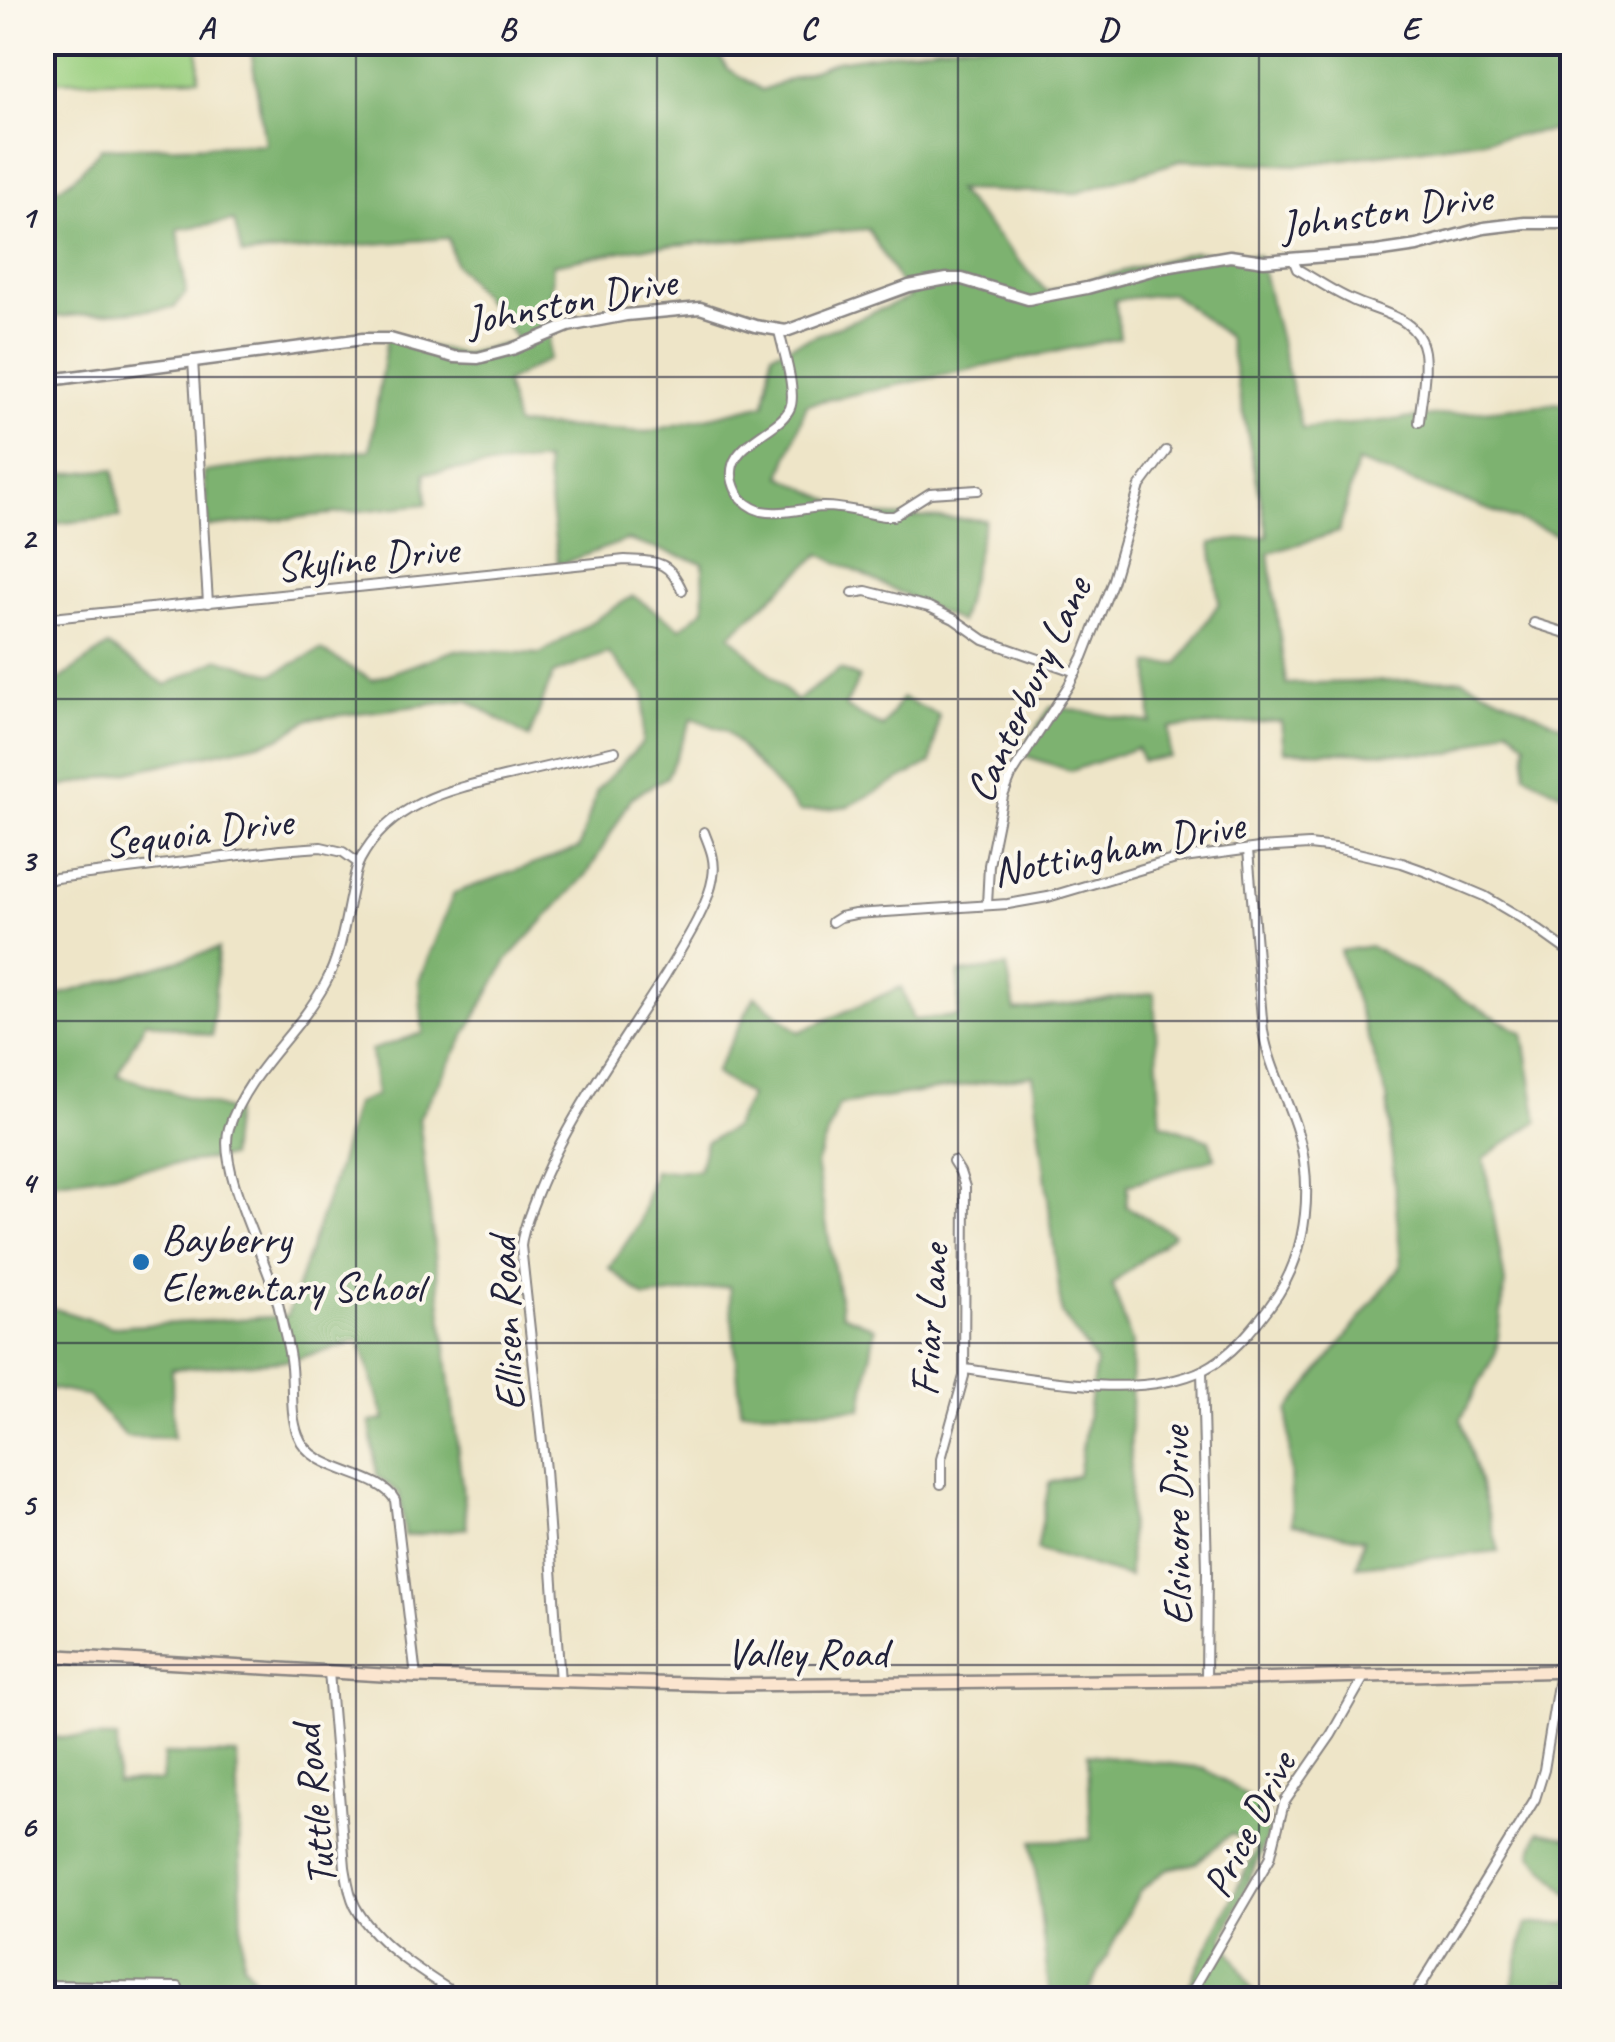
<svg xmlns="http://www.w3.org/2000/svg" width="1615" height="2042" font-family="Caveat,sans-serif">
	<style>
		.green { fill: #9cd081; stroke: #5f795e; stroke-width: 2.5 }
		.forest { fill: #7db26f; stroke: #506a55; stroke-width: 2.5; fill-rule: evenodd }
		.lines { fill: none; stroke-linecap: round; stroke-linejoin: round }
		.minor-casing { stroke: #888482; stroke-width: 12 }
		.tertiary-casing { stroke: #888482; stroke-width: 15 }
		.secondary-casing { stroke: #888482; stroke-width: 16 }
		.minor { stroke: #fff; stroke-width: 8 }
		.tertiary { stroke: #fff; stroke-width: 10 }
		.secondary { stroke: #fbe5cf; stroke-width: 11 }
		.grid { fill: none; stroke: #22223b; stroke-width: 2.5; stroke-opacity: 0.55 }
		.poi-dot { fill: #1f6fb2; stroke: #fbf7ec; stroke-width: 4 }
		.labels { text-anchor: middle; stroke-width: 8; stroke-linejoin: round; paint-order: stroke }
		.street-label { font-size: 42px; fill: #22223b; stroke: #fbf7ec }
		.poi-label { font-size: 42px; fill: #22223b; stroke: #fbf7ec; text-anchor: start }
		.neatline { fill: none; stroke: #22223b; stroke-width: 4 }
		.grid-label { font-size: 32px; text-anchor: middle; font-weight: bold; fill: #22223b }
	</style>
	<rect width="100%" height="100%" fill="#fbf7ec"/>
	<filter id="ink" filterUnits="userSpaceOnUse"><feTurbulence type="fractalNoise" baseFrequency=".01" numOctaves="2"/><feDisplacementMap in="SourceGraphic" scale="20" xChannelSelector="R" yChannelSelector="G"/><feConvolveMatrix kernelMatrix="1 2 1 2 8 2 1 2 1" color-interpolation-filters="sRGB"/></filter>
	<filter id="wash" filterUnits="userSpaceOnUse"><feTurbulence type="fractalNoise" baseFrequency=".0048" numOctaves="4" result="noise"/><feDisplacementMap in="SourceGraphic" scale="40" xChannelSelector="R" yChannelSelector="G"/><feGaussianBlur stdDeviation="2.25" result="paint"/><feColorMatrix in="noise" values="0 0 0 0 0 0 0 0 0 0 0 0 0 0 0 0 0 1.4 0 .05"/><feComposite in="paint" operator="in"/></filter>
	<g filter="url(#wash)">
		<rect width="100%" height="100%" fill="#eee5c8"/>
		<polygon class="green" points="46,43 198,43 199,78 47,81"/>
		<g class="forest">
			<path d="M250,43h462l15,25 35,22 74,-29 124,-18h612v85l-272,37 -117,-5 -106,33 -121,-3 91,102 145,-40 67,4 43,173 270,-27v138l-215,-78 -18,70 -70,21 17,131 176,-5 110,51v107l-8,-6 5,-33 -44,-24 1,-31 -17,-16 -57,27 -168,-3 -3,-30 -112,7 1,29 -28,4 -5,-13 -66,23 -51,-17 31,-48 100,17 -1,-59h28l41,-61 -8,-60 57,-7 -40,-199 -57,-44 -56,7 5,38 -313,66 -26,72 80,39 124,5 -25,102 -140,-68 -90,81 66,66 44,-32 19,9 -14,29 38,20 19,-29 37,17 -8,48 -82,43 -49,6 -74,-81 -34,-13 -25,59 -35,20 -44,76 -80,86 -89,159 48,410 -62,8 -6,-43 -22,-17 -7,-54 15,-2 -25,-79 -68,19 -120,9 1,69 -47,-1 -38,-41 -45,-9v-82l70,22 174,-11 51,-149 17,-63 21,-9 -5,-45 52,-17 -4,-52 35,-88 125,-45 18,-58 45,-47 3,-48 -37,-42 -55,21 -24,64 -62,-38 -157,19 -33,20 -234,52v-111h16l49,-34 58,39 53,-26 54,15 48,-24 51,30 83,-30 85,4 93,-58 48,32 23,-19 -1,-46 -76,-23 -69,25 -13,-104 -120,12 2,31 -219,23 -4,-55 166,-22 17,-113 76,17 56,-13 -64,-77 -7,-26 -206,17 -8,-34 -56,8 8,64 -12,15 -131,10v-127c26,-1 42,-25 58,-43l164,-4zM868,229l41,69 -137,55 -7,51 -118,28 -131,-7 -11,-42 44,-24 4,-95 86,-16z"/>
			<polygon points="114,469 120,517 43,525 43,476"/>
			<polygon points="1370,946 1523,1033 1538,1121 1484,1158 1505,1283 1496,1352 1461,1419 1499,1551 1357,1566 1364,1539 1292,1524 1288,1411 1401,1266 1387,1097 1340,951"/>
			<polygon points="218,949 212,1036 146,1021 117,1075 234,1112 229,1157 43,1183 42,993 45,999"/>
			<polygon points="1007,967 1015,1011 1154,993 1161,1123 1209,1140 1215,1158 1128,1185 1126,1206 1174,1234 1112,1284 1132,1343 1129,1577 1037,1550 1049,1483 1078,1475 1096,1362 1062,1314 1033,1075 839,1105 816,1164 842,1314 875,1328 862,1409 741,1411 729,1286 645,1298 609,1268 639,1224 654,1171 699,1170 706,1142 733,1128 750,1096 715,1073 755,996 799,1032 901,987 913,1020 958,1016 959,973"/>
			<polygon points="43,1737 117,1738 117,1783 162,1781 164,1754 237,1755 243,1963 268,1999 43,2000"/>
			<polygon points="1088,1754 1204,1768 1268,1810 1267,1839 1223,1938 1258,1999 1182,1999 1257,1848 1231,1834 1196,1863 1167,1869 1139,1892 1085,1999 1050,2000 1032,1841 1091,1839"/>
			<polygon points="1539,1831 1572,1839 1572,1898 1531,1854"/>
			<polygon points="1572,1917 1572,1982 1559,1981 1557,1999 1510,1999 1526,1924 1569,1923"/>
		</g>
	</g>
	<g filter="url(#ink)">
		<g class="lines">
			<g class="minor-casing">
				<g id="minor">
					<path d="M1293,259l4,10c18,10 36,23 55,31 28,13 66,16 72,52 3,22 -3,48 -5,70"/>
					<path d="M779,331c4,19 18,61 11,77 -11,26 -77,38 -53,84 4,9 14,16 24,19 20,4 42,-3 62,-4 21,0 42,6 62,9h9l36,-23 48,-3"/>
					<polyline points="193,360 208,603"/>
					<polyline points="853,593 866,591 929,607 954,619 984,640 1076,672"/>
					<path d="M42,619l583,-59c31,2 43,-1 57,30"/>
					<polyline points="1534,623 1572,635"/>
					<polyline points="42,882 56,878 280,850 321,847 343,852 358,863"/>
					<polyline points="987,905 989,865 1003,796 1011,776 1069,685 1083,657 1112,583 1140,486 1166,451"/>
					<polyline points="832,922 840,917 855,914 1008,904 1048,897 1176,859 1259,848 1309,845 1335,848 1402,863 1427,872 1484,896 1523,919 1572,954"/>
					<path d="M964,1369c70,9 176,33 241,0 26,-13 48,-40 65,-63 31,-40 41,-95 34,-145 -6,-45 -33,-85 -41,-130l-15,-181"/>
					<polyline points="1202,1371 1207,1570 1206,1680"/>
					<polyline points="941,1484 941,1459 964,1376 965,1187 960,1172 953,1161"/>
					<polyline points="42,1515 44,1524 42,1593"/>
					<path d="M329,1672l16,195c2,12 4,27 10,39 21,40 73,70 110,94"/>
					<path d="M416,1677l-21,-177c-17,-30 -83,-26 -97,-65 -8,-21 -5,-46 -7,-68 -1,-13 -4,-25 -7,-37 -3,-12 -5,-25 -9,-37 -12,-41 -58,-126 -46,-165 18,-56 69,-94 96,-144 16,-29 20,-64 27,-95 2,-9 3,-20 8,-29 31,-59 92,-71 152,-85 34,-8 69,-16 103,-24"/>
					<path d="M560,1682l-15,-212 -24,-224c2,-19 10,-35 16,-52 30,-76 85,-150 129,-220 16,-27 42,-66 47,-97 3,-17 -3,-30 -9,-45"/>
					<polyline points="42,1985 178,1987"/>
					<polyline points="1187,2000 1270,1858 1284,1803 1331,1735 1364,1677"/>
					<polyline points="1412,2000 1535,1799 1544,1770 1560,1672"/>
				</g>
			</g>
			<g class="tertiary-casing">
				<polyline id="tertiary" points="42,381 363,339 390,339 454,357 478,358 512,349 568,326 626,315 700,308 755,326 786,331 909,286 947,279 962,279 1028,299 1087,288 1159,268 1230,256 1264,261 1376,252 1417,246 1484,228 1525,223 1572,223"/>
			</g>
			<g class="secondary-casing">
				<polyline id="secondary" points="42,1655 416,1677 727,1685 1206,1680 1572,1671"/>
			</g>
			<use href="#minor" class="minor"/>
			<use href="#tertiary" class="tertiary"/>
			<use href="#secondary" class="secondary"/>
		</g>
	</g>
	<path class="grid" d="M356,42v1958M657,42v1958M958,42v1958M1259,42v1958M42,377h1530M42,699h1530M42,1021h1530M42,1343h1530M42,1665h1530"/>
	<circle class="poi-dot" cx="141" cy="1262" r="10"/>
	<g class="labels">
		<g class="street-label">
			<text transform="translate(1386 210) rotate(-8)" y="15">Johnston Drive</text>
			<text transform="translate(571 300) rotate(-11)" y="15">Johnston Drive</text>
			<text transform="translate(367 557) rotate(-6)" y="15">Skyline Drive</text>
			<text transform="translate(1027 689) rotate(-65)" y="15">Canterbury Lane</text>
			<text transform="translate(198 831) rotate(-7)" y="15">Sequoia Drive</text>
			<text transform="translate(1118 847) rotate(-11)" y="15">Nottingham Drive</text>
			<text transform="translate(928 1320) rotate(-86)" y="15">Friar Lane</text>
			<text transform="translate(505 1324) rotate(-93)" y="15">Ellisen Road</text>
			<text transform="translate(1175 1526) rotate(-91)" y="15">Elsinore Drive</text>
			<text x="807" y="1667">Valley Road</text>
			<text transform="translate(313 1806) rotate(-96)" y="15">Tuttle Road</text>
			<text transform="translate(1248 1824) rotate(-63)" y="15">Price Drive</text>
		</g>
		<g class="poi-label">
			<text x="161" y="1253">Bayberry<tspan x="161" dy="48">Elementary School</tspan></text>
		</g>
	</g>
	<rect width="1615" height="2042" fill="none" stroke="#fbf7ec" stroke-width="110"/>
	<rect x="55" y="55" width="1505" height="1932" class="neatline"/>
	<g class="grid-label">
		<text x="206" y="39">A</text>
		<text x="507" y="39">B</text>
		<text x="808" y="39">C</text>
		<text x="1108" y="39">D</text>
		<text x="1410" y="39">E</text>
		<text x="28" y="227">1</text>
		<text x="28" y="549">2</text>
		<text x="28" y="871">3</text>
		<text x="28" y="1193">4</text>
		<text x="28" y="1515">5</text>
		<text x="28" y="1837">6</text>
	</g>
</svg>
